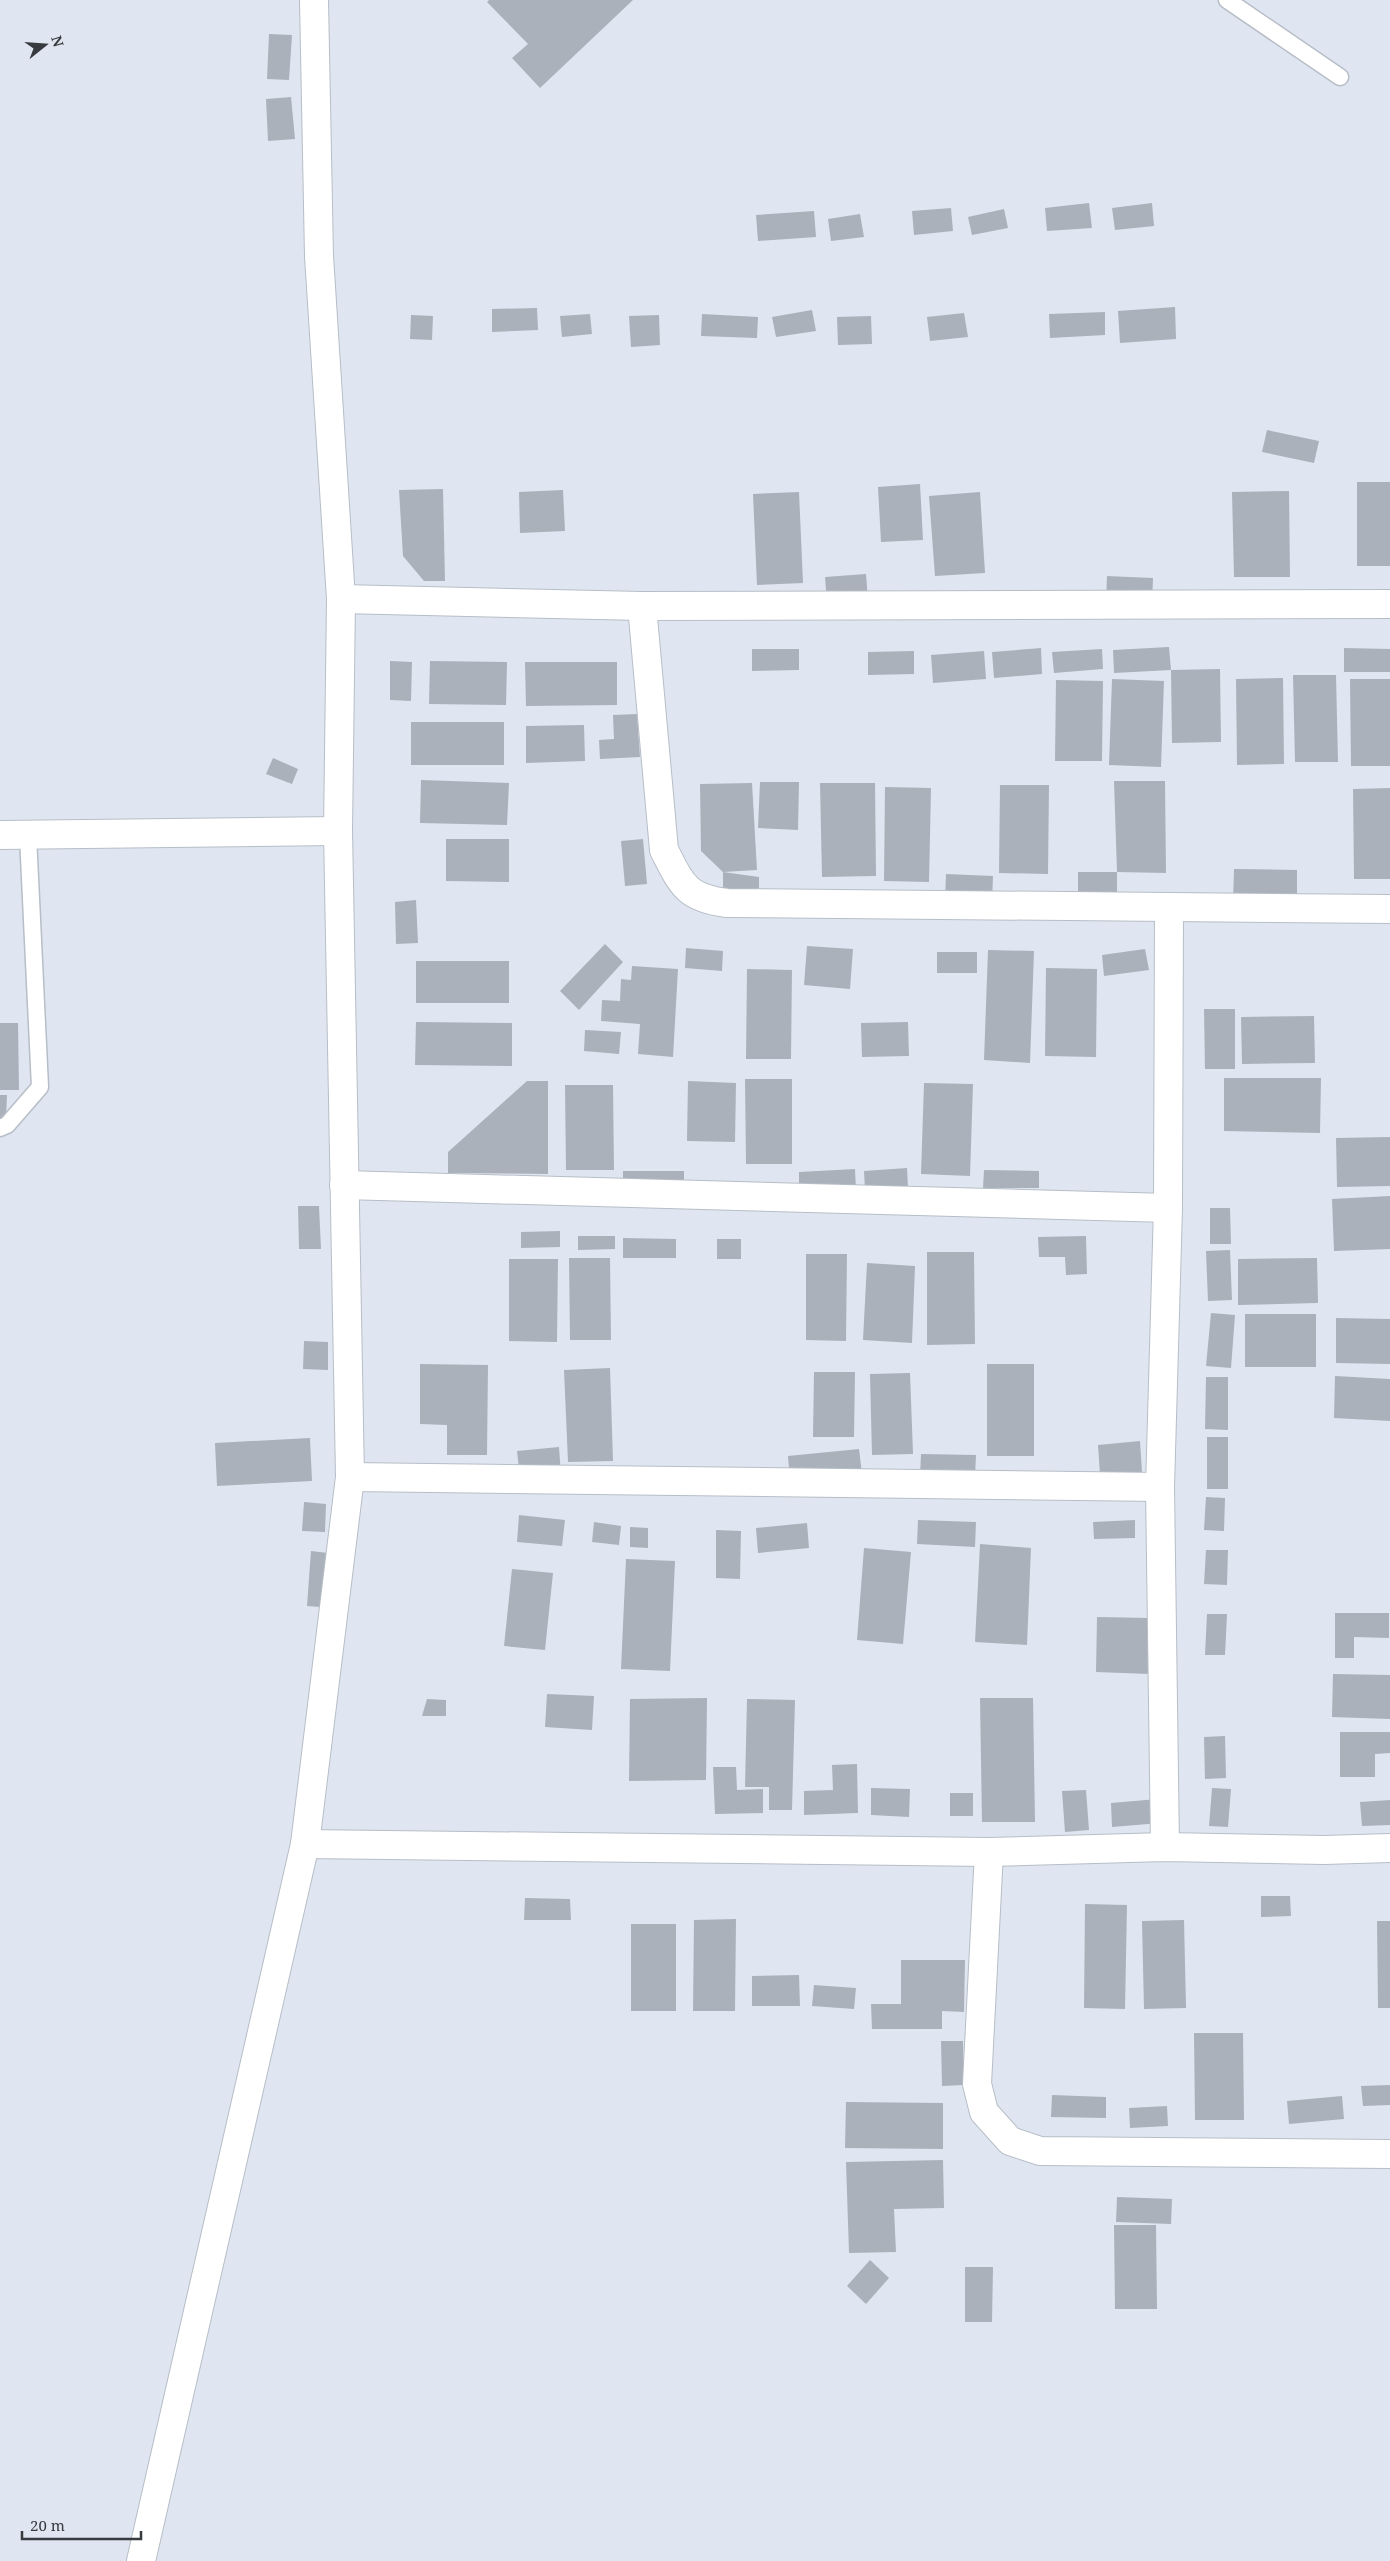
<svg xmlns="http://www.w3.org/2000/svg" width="1390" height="2561" font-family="'Noto Serif',serif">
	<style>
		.building { fill: #aab1bb }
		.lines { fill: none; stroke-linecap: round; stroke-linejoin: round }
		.lane-casing { stroke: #b7bec7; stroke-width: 19 }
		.street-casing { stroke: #b7bec7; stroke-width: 30 }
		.lane { stroke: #fff; stroke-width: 16 }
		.street { stroke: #fff; stroke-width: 28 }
	</style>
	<rect width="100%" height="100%" fill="#dfe6f1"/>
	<g class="building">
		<polygon points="489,0 633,0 540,88 512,58 528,44 487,2"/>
		<polygon points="269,34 292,35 289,80 267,79"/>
		<polygon points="291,97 295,139 268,141 266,99"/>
		<polygon points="1089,203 1092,228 1047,231 1045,208"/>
		<polygon points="1152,203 1154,226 1115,230 1112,208"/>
		<polygon points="951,208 953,231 914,235 912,211"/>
		<polygon points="1004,209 1008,228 972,235 968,217"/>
		<polygon points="814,211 816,237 758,241 756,215"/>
		<polygon points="860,214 864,237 831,241 828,219"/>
		<polygon points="1175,307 1176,339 1120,343 1118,311"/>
		<polygon points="537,308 538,330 492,332 492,309"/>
		<polygon points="812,310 816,331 776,337 772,317"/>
		<polygon points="1105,312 1105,335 1050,338 1049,314"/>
		<polygon points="964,313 968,337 930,341 927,317"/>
		<polygon points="590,314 592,334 562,337 560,316"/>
		<polygon points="702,314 758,317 757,338 701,336"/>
		<polygon points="411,315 433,316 432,340 410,339"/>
		<polygon points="659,315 660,345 631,347 629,316"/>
		<polygon points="871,316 872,344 838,345 837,317"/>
		<polygon points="1267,430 1319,441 1314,463 1262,452"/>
		<rect x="1357" y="482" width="33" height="84"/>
		<polygon points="920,484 923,540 881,542 878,487"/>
		<polygon points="443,489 445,581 424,581 403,556 399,490"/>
		<polygon points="563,490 565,531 520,533 519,492"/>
		<polygon points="1289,491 1290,577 1234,577 1232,492"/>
		<polygon points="799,492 803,583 757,585 753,494"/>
		<polygon points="980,492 985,573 935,576 929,496"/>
		<polygon points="866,574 868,600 827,604 825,577"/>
		<polygon points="1107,576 1153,578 1152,604 1106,603"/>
		<polygon points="1169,647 1171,670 1220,669 1221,742 1172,743 1171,670 1114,673 1113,650"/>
		<polygon points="1041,648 1042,674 994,678 992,652"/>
		<polygon points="1344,648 1390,649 1390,672 1344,672"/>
		<polygon points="752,649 799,649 799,670 752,671"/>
		<polygon points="1102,649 1103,669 1054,673 1052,652"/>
		<polygon points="914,651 914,674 868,675 868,652"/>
		<polygon points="984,651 986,679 933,683 931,655"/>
		<polygon points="390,661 412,662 411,701 390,700"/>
		<polygon points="430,661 507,662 506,705 429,704"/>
		<polygon points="525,662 617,662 617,705 526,706"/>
		<polygon points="1293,675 1336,675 1338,762 1295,762"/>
		<polygon points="1283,678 1284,764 1237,765 1236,679"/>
		<polygon points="1112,679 1164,681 1161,767 1109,765"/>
		<polygon points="1350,679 1390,679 1390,766 1351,766"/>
		<polygon points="1056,680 1103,681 1102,761 1055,761"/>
		<polygon points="637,714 640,757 600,759 599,740 614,739 613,715"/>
		<rect x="411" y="722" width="93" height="43"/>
		<polygon points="584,725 585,761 526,763 526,726"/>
		<polygon points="273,758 298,769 292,784 266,774"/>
		<polygon points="421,780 509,783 507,825 420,823"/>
		<polygon points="1114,781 1165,781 1166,873 1117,872"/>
		<polygon points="760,782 799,782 798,830 758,828"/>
		<polygon points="752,783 757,870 723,872 701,851 700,784"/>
		<polygon points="820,783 875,783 876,876 822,877"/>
		<polygon points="1000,785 1049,785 1048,874 999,873"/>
		<polygon points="885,787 931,788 929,882 884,881"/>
		<polygon points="1390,788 1390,879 1354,879 1353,789"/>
		<polygon points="446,839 509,839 509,882 446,881"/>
		<polygon points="643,839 647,884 625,886 621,841"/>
		<polygon points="1234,869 1297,870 1297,902 1233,901"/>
		<polygon points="723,872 759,877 759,898 723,899"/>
		<rect x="1078" y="872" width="39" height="24"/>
		<polygon points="946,874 993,876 992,901 945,900"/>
		<polygon points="416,900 418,943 396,944 395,902"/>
		<polygon points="605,944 623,962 579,1010 560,991"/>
		<polygon points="807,946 853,949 850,989 804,985"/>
		<polygon points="686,948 723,951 722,971 685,968"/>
		<polygon points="1145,949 1149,970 1104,976 1102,955"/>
		<polygon points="988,950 1034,951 1030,1063 984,1060"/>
		<rect x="937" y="952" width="40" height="21"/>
		<rect x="416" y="961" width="93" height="42"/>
		<polygon points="632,966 678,969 673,1057 638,1054 640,1024 601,1021 602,1000 620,1001 621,979 631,980"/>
		<polygon points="1046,968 1097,969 1096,1057 1045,1056"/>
		<polygon points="747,969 792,970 791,1059 746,1059"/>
		<polygon points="1204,1009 1235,1009 1235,1069 1205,1069"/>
		<polygon points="1314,1016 1315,1063 1242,1064 1241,1017"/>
		<polygon points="416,1022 512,1023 512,1066 415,1065"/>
		<polygon points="908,1022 909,1056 862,1057 861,1023"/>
		<polygon points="0,1023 18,1023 19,1090 0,1090"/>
		<polygon points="585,1030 621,1032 619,1054 584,1051"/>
		<polygon points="1224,1078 1321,1078 1320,1133 1224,1131"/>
		<polygon points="745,1079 792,1079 792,1164 746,1164"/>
		<polygon points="527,1081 548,1081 548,1174 448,1173 448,1152"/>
		<polygon points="688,1081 736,1083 735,1142 687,1141"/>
		<polygon points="924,1083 973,1084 970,1176 921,1174"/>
		<polygon points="565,1085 613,1085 614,1170 566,1170"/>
		<polygon points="0,1095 7,1095 6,1118 0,1118"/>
		<polygon points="1390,1137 1390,1186 1337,1187 1336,1138"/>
		<polygon points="907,1168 908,1188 865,1190 864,1171"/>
		<polygon points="855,1169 856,1190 799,1192 799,1172"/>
		<polygon points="984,1170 1039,1171 1039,1188 983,1188"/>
		<polygon points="623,1171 684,1171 684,1189 623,1188"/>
		<polygon points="1390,1196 1390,1249 1334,1251 1332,1199"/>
		<polygon points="298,1206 319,1206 321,1249 299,1249"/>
		<polygon points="1210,1208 1230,1208 1231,1244 1210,1244"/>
		<polygon points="560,1231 560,1247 521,1248 521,1232"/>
		<polygon points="578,1236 615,1236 615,1249 578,1250"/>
		<polygon points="1086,1236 1087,1274 1066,1275 1065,1257 1039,1257 1038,1237"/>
		<polygon points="623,1238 676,1239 676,1258 623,1258"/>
		<rect x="717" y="1239" width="24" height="20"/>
		<polygon points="1230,1250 1232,1300 1208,1301 1206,1251"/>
		<polygon points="927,1252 974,1252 975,1344 927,1345"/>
		<polygon points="806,1254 847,1254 846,1341 806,1340"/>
		<polygon points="569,1258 610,1258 611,1340 570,1340"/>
		<polygon points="1317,1258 1318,1303 1238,1305 1238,1259"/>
		<polygon points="509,1259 558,1259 557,1342 509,1341"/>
		<polygon points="867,1263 915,1266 912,1343 863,1340"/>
		<polygon points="1211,1313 1235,1315 1231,1368 1206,1366"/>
		<rect x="1245" y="1314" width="71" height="53"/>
		<polygon points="1336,1318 1390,1319 1390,1364 1336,1363"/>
		<polygon points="304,1341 328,1342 328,1370 303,1369"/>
		<polygon points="420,1364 488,1365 487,1455 447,1455 447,1425 420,1424"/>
		<rect x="987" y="1364" width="47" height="92"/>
		<polygon points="610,1368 613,1461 568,1462 564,1370"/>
		<polygon points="814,1372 855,1372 854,1437 813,1437"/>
		<polygon points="910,1373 913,1454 872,1455 870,1374"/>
		<polygon points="1335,1376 1390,1379 1390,1421 1334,1418"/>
		<polygon points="1206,1377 1228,1377 1228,1430 1205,1429"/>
		<rect x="1207" y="1437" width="21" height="52"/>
		<polygon points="310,1438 312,1481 217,1486 215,1443"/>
		<polygon points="1140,1441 1142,1472 1100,1475 1098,1445"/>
		<polygon points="559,1447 561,1475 520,1479 517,1451"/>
		<polygon points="859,1449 862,1474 790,1481 788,1456"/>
		<polygon points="921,1454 976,1455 975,1477 920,1476"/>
		<polygon points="1206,1497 1225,1498 1224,1531 1204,1530"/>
		<polygon points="304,1502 326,1504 325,1532 302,1531"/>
		<polygon points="519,1515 565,1520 562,1546 517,1542"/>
		<polygon points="918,1520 976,1522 975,1547 917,1544"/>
		<polygon points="1135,1520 1135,1538 1094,1539 1093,1522"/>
		<polygon points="594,1522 621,1526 619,1545 592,1542"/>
		<polygon points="807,1523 809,1548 758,1553 756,1528"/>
		<polygon points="630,1527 648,1528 648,1548 630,1547"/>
		<polygon points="716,1530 741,1531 740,1579 716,1578"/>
		<polygon points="980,1544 1031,1548 1027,1645 975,1642"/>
		<polygon points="864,1548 911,1552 903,1644 857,1640"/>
		<polygon points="1206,1550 1228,1550 1227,1585 1204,1584"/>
		<polygon points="311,1551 337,1554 333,1608 307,1606"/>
		<polygon points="626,1559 675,1561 670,1671 621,1669"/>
		<polygon points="512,1569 553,1573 545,1650 504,1646"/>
		<polygon points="1335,1613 1389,1613 1389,1638 1354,1637 1354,1658 1335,1658"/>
		<polygon points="1207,1614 1227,1614 1225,1655 1205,1655"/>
		<polygon points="1097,1617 1151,1618 1150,1674 1096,1672"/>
		<polygon points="1333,1674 1390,1675 1390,1719 1332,1717"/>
		<polygon points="547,1694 594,1696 592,1730 545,1727"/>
		<polygon points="707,1698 706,1780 629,1781 630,1699"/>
		<polygon points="980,1698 1033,1698 1035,1822 982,1822"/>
		<polygon points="427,1699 446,1700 446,1716 422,1716"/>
		<polygon points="747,1699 795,1700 792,1810 769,1810 769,1787 745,1787"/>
		<polygon points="1340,1732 1390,1732 1390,1753 1375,1754 1375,1777 1340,1777"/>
		<polygon points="1225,1736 1226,1778 1205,1779 1204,1737"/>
		<polygon points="857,1764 858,1813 804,1815 804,1791 833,1790 832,1765"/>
		<polygon points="713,1767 736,1767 737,1790 763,1789 763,1813 715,1814"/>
		<polygon points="871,1788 910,1789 909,1817 871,1815"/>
		<polygon points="1212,1788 1231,1789 1228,1827 1209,1826"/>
		<polygon points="1086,1790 1089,1830 1065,1832 1062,1791"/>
		<rect x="950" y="1793" width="23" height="23"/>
		<polygon points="1158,1799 1160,1823 1112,1827 1111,1803"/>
		<polygon points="1390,1800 1390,1825 1362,1826 1360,1802"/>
		<polygon points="1261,1896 1290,1896 1291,1916 1261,1917"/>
		<polygon points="525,1898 570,1899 571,1920 524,1920"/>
		<polygon points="1085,1904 1127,1905 1125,2009 1084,2008"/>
		<polygon points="736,1919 735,2011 693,2011 694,1920"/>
		<polygon points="1184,1920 1186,2008 1144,2009 1142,1921"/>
		<polygon points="1377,1921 1390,1921 1390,2008 1378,2008"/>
		<rect x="631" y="1924" width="45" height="87"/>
		<polygon points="901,1960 965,1960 964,2012 942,2011 942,2029 872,2029 871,2004 901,2004"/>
		<polygon points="799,1975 800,2006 752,2006 752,1976"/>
		<polygon points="814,1985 856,1988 854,2009 812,2006"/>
		<polygon points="1194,2033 1243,2033 1244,2120 1195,2120"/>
		<polygon points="941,2041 963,2041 964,2085 942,2086"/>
		<polygon points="1390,2085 1390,2105 1363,2106 1361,2086"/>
		<polygon points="1052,2095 1106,2097 1106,2118 1051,2117"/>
		<polygon points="1342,2096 1344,2119 1289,2124 1287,2101"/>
		<polygon points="846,2102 943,2103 943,2149 845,2148"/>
		<polygon points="1167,2106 1168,2126 1130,2128 1129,2108"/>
		<polygon points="943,2160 944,2208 894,2209 896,2252 849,2253 846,2162"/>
		<polygon points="1117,2197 1172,2199 1171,2224 1116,2222"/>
		<polygon points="1114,2225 1156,2225 1157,2309 1115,2309"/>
		<polygon points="870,2260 889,2278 866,2304 847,2286"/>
		<polygon points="965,2267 993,2267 992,2322 965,2322"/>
	</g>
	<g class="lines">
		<g class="lane-casing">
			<g id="lane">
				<polyline points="1227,0 1340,77"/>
				<polyline points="0,1128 7,1125 40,1087 28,836"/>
			</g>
		</g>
		<g class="street-casing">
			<g id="street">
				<polyline points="341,599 642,606 1390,604"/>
				<path d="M642,606l22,244c18,35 22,48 63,53l663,6"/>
				<polyline points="0,835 338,831"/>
				<polyline points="344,1185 1168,1208"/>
				<polyline points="350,1477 1160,1487"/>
				<polyline points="305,1844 989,1852 1165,1847 1324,1850 1390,1848"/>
				<polyline points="1165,1847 1160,1487 1168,1208 1169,909"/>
				<polyline points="989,1852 977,2084 984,2112 1010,2141 1040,2151 1390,2154"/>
				<polyline points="141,2561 305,1844 350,1477 338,831 341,599 319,256 314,0"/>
			</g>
		</g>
		<use href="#lane" class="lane"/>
		<use href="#street" class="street"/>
	</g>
	<g transform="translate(45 45) rotate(73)" stroke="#dfe6f1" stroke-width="4" paint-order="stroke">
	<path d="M0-4L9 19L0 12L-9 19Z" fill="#373a3e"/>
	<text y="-8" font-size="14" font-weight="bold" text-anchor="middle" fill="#373a3e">N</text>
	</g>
	<path d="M22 2531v8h119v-8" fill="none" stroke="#373a3e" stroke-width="2.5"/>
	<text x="30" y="2531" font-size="15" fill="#373a3e" stroke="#dfe6f1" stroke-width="4" paint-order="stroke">20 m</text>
</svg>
